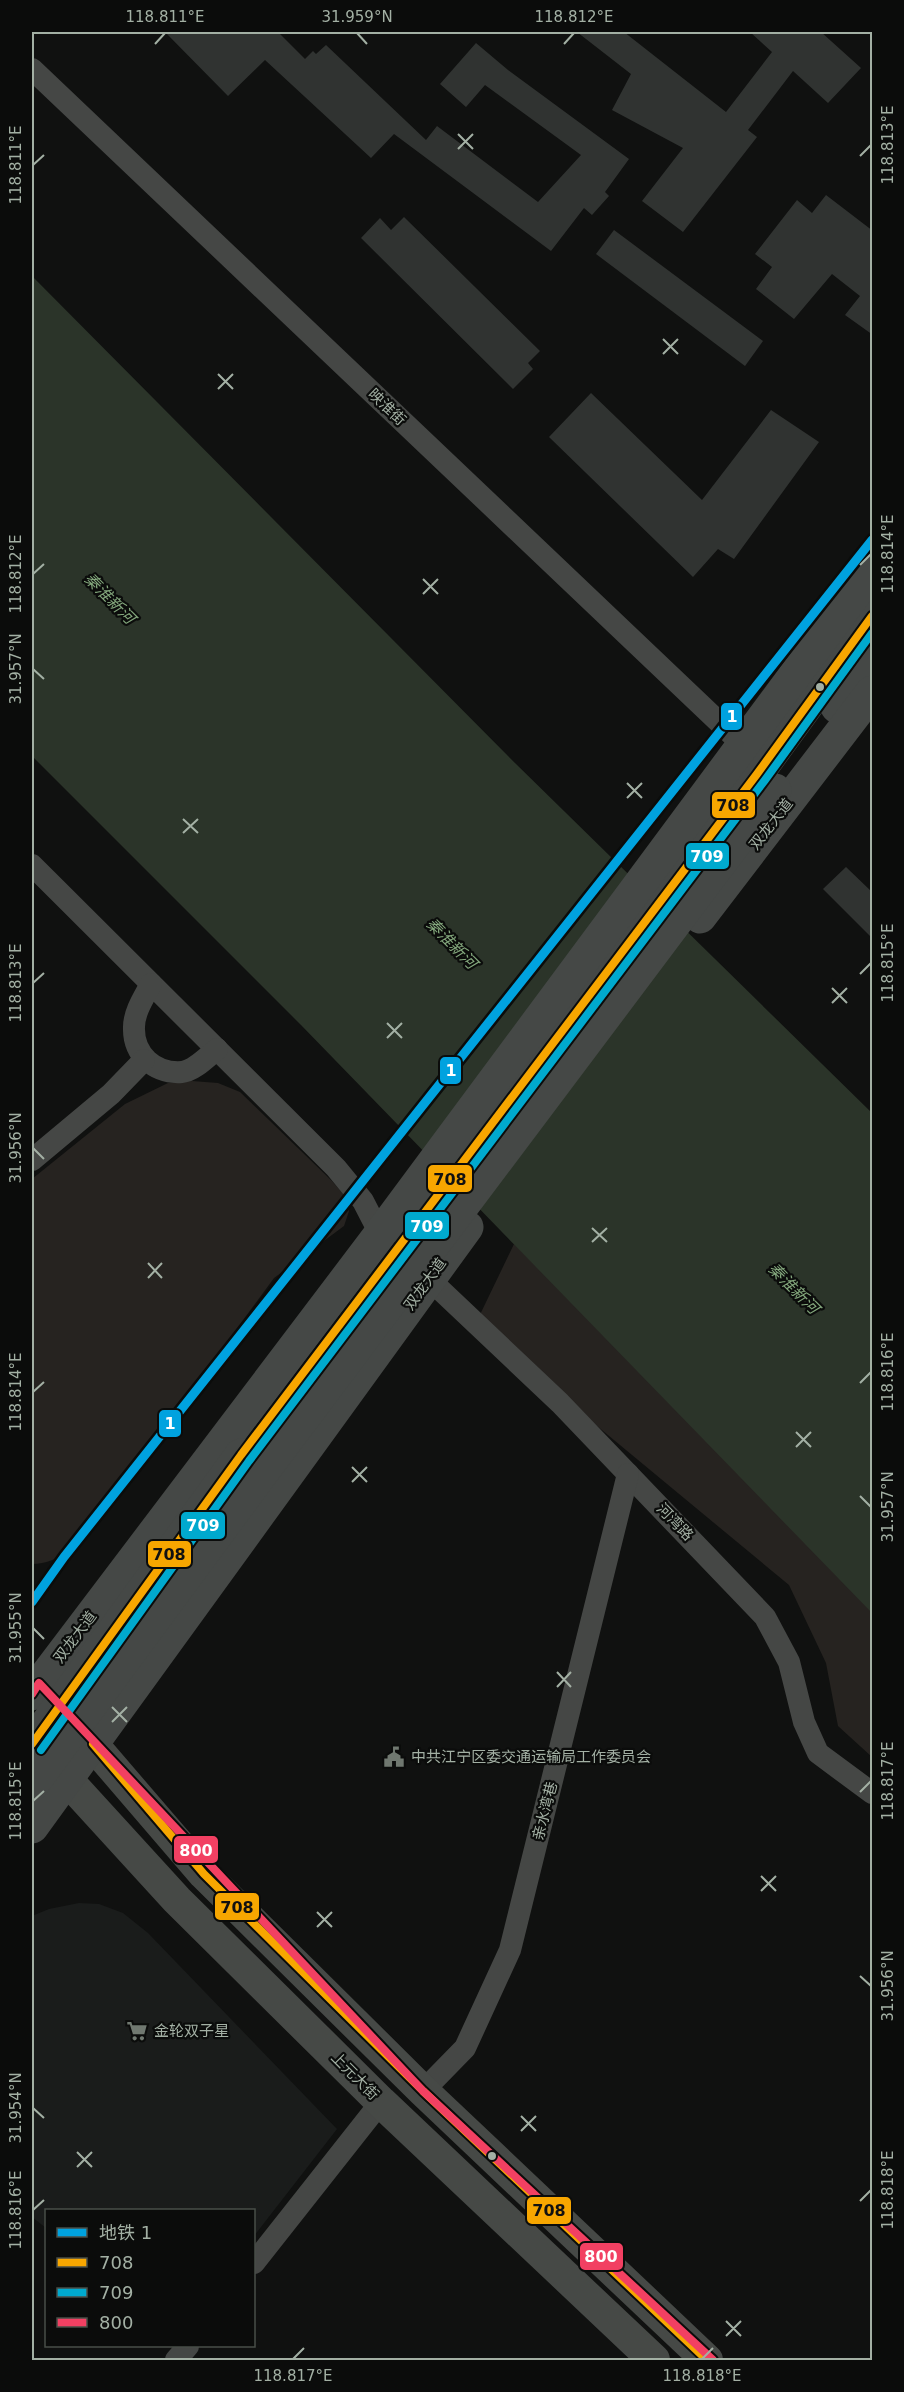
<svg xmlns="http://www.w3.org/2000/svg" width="904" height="2392" font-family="'DejaVu Sans','Noto Sans SC',sans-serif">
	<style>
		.built { fill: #1a1c1b }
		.green { fill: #262320 }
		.water { fill: #2b3429 }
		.building { fill: #303331 }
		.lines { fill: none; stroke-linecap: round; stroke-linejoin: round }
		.minor { stroke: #454745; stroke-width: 22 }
		.secondary { stroke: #464946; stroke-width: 32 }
		.trunk { stroke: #454846; stroke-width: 33 }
		.trunk-bridge { stroke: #454846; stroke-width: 33 }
		.bus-1-casing { stroke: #0b0c0b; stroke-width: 12 }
		.bus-2-casing { stroke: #0b0c0b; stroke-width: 12 }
		.bus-3-casing { stroke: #0b0c0b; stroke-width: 12 }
		.bus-1 { stroke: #f7a600; stroke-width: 8 }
		.bus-2 { stroke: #00a9ce; stroke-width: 8 }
		.bus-3 { stroke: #f24062; stroke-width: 8 }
		.metro-1-casing { stroke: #0b0c0b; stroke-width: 14 }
		.metro-1 { stroke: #00a2df; stroke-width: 9 }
		.ticks { fill: none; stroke: #a3b0a4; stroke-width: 2 }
		.bus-dot { fill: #a3b0a4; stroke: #0b0c0b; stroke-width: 2 }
		.labels { text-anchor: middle; stroke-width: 4.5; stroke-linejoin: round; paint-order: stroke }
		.street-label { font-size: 15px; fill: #a3b0a4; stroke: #0b0c0b }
		.poi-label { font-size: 15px; fill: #a3b0a4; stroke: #0b0c0b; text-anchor: start }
		.water-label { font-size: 16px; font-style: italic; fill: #84a87d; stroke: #0b0c0b }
		.line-badge { stroke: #0b0c0b; stroke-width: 2 }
		.badge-label { font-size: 16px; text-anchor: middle; font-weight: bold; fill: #fff }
		.pale-badge-label { font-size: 16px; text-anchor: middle; font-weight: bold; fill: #111 }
		.neatline { fill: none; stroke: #a3b0a4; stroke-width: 2 }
		.ticks-label { font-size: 15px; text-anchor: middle; fill: #a3b0a4 }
	</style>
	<rect width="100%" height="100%" fill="#101110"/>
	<polygon class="built" points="79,1903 99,1904 123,1913 148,1933 337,2129 254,2236 254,2210 46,2210 46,2228 32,2217 32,1916 49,1909"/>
	<g class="green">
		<path d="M192,1081l26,2 22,9 92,89 13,15 4,15 -5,15 -70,52 -183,249c-18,20 -30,36 -59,37v-385l93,-75 43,-21z"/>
		<polygon points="514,1244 872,1601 872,1757 838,1726 826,1663 789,1585 475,1325"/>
	</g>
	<polygon class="water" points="32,276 515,763 872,1113 872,1613 301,1025 32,756"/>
	<g class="building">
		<polygon points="165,32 278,32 305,59 313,51 316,54 326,45 426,140 437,126 538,202 581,155 485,85 466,107 440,84 476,43 508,70 629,159 605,192 609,196 592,215 584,208 551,251 394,134 371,158 265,60 228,96"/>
		<polygon points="577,32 624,32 726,112 772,52 750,32 821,32 861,68 828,103 793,71 748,130 757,137 683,232 642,201 683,148 612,110 631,74"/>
		<polygon points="826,195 873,231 873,335 845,315 860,296 832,274 794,319 756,289 772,267 755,254 797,200 812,213"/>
		<polygon points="404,217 540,351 528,363 533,369 513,389 361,238 380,218 391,230"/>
		<polygon points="614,230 763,341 745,366 596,254"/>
		<polygon points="591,393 702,500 771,410 819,442 734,559 718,549 693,577 549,437"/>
		<polygon points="846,867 873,893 873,939 823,889"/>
	</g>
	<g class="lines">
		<g class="minor">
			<polyline points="32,69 743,745"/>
			<polyline points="32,865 336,1168 363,1201 380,1234"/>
			<path d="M151,984c-7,13 -17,28 -17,43 -1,28 21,47 48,45 12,-1 25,-15 35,-23"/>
			<polyline points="32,1160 111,1094 144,1060"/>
			<polyline points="429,1279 560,1403 765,1617 789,1662 804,1722 818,1753 872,1793"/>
			<polyline points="423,2091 465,2048 510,1950 628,1474"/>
			<polyline points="254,2263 381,2102"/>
			<polyline points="176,2360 188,2346"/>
		</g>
		<g class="secondary">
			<polyline points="76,1725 204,1874 423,2091 707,2360"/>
			<polyline points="50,1761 177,1900 381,2102 654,2360"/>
		</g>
		<g class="trunk">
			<polyline points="837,707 872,659"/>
			<polyline points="700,917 872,692"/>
			<polyline points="409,1234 757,774 872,616"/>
			<polyline points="32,1694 393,1217 872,571"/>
			<polyline points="32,1827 467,1227"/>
		</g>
		<g class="trunk-bridge">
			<polyline points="32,1744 241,1455"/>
			<polyline points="32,1785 262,1473 775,790"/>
		</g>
		<g class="bus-1-casing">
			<g id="bus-1">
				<polyline points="32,1744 241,1455 757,774 872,616"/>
				<polyline points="93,1744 204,1874 423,2091 707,2360"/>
			</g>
		</g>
		<g class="bus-2-casing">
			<polyline id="bus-2" points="41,1750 249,1461 765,780 872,633"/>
		</g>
		<g class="bus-3-casing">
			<polyline id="bus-3" points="32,1694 39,1683 423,2091 713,2360"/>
		</g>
		<use href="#bus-1" class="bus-1"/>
		<use href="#bus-2" class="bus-2"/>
		<use href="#bus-3" class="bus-3"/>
		<g class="metro-1-casing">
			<polyline id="metro-1" points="32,1602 64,1557 872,540"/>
		</g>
		<use href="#metro-1" class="metro-1"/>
	</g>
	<path class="ticks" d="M357,33l10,11M155,44l10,-11M564,44l10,-11M458,134l15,15M458,149l15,-15M860,156l11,-11M33,165l11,-10M663,339l15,15M663,354l15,-15M218,374l15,15M218,389l15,-15M860,565l11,-11M33,574l11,-10M423,579l15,15M423,594l15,-15M33,669l11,10M627,783l15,15M627,798l15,-15M183,819l15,14M183,833l15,-14M860,974l11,-11M33,983l11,-10M832,988l15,15M832,1003l15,-15M387,1023l15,15M387,1038l15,-15M33,1148l11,11M592,1228l15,14M592,1242l15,-14M148,1263l14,15M148,1278l14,-15M860,1383l11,-11M33,1392l11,-10M796,1432l15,15M796,1447l15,-15M352,1467l15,15M352,1482l15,-15M860,1496l11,11M33,1628l11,11M557,1672l14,15M557,1687l14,-15M112,1707l15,15M112,1722l15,-15M860,1792l11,-11M33,1801l11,-10M761,1876l15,15M761,1891l15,-15M317,1912l15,15M317,1927l15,-15M860,1976l11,10M33,2108l11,10M521,2116l15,15M521,2131l15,-15M77,2152l15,15M77,2167l15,-15M860,2201l11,-11M33,2210l11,-10M726,2321l15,15M726,2336l15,-15M293,2359l11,-11M702,2359l11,-11"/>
	<defs>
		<g id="civic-bare" transform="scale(1.62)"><path d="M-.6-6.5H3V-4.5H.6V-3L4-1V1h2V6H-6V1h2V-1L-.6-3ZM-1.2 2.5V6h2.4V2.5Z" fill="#707870" stroke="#0b0c0b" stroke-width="2.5" paint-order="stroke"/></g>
		<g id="supermarket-bare" transform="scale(1.62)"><path d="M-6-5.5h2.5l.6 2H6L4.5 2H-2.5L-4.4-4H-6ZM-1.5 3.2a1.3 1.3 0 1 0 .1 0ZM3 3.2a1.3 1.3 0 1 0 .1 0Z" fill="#707870" stroke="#0b0c0b" stroke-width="2.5" paint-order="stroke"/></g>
	</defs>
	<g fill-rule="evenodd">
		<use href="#civic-bare" x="394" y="1757"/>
		<use href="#supermarket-bare" x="137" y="2031"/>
	</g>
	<g class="bus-dot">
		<circle cx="820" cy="687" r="5"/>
		<circle cx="492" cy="2156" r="5"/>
	</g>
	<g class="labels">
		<g class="street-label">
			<text transform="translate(387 407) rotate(44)" y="5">映淮街</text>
			<text transform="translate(771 824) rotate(-52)" y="5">双龙大道</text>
			<text transform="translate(425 1284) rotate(-54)" y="5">双龙大道</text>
			<text transform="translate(675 1522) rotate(46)" y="5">河湾路</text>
			<text transform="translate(75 1637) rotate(-53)" y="5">双龙大道</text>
			<text transform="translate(545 1811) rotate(-76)" y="5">亲水湾巷</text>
			<text transform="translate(355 2076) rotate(45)" y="5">上元大街</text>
		</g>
		<g class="poi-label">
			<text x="411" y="1762">中共江宁区委交通运输局工作委员会</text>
			<text x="154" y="2036">金轮双子星</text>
		</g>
		<g class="water-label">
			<text transform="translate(110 598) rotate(45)" y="6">秦淮新河</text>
			<text transform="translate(452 943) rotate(45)" y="6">秦淮新河</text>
			<text transform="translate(794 1288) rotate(45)" y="6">秦淮新河</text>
		</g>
	</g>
	<g class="line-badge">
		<rect x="720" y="702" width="23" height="29" rx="6" fill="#00a2df"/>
		<rect x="711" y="791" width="45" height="28" rx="6" fill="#f7a600"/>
		<rect x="685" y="842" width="45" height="28" rx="6" fill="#00a9ce"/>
		<rect x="439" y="1056" width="23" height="29" rx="6" fill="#00a2df"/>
		<rect x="427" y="1164" width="46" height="29" rx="6" fill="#f7a600"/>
		<rect x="404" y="1211" width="46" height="29" rx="6" fill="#00a9ce"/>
		<rect x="158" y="1409" width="24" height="29" rx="6" fill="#00a2df"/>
		<rect x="180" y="1511" width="46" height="29" rx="6" fill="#00a9ce"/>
		<rect x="147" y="1540" width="45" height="28" rx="6" fill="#f7a600"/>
		<rect x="173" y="1835" width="46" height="29" rx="6" fill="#f24062"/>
		<rect x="214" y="1892" width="46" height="29" rx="6" fill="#f7a600"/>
		<rect x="526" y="2196" width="46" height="29" rx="6" fill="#f7a600"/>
		<rect x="579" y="2242" width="45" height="29" rx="6" fill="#f24062"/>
	</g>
	<g class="badge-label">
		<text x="732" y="722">1</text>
		<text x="707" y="862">709</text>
		<text x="451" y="1076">1</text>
		<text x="427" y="1232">709</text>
		<text x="170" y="1429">1</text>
		<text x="203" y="1531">709</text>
		<text x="196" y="1856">800</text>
		<text x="601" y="2262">800</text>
	</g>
	<g class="pale-badge-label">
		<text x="733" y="811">708</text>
		<text x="450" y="1185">708</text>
		<text x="169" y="1560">708</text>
		<text x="237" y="1913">708</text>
		<text x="549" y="2216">708</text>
	</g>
	<rect width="904" height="2392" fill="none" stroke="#0b0c0b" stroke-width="66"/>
	<rect x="45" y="2209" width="210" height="138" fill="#0b0c0b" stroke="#484e48" stroke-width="1.5"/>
	<rect x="57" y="2228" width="30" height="9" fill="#00a2df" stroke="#484e48" stroke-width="1.5"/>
	<text x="99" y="2239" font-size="18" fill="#a3b0a4">地铁 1</text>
	<rect x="57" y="2258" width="30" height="9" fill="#f7a600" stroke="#484e48" stroke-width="1.5"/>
	<text x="99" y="2269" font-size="18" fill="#a3b0a4">708</text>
	<rect x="57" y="2288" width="30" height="9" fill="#00a9ce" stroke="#484e48" stroke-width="1.5"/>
	<text x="99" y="2299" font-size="18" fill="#a3b0a4">709</text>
	<rect x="57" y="2318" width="30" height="9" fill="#f24062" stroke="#484e48" stroke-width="1.5"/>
	<text x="99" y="2329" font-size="18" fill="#a3b0a4">800</text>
	<rect x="33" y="33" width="838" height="2326" class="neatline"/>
	<g class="ticks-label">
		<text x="165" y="22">118.811°E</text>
		<text x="357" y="22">31.959°N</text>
		<text x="574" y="22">118.812°E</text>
		<text transform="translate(888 145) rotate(-90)" y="5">118.813°E</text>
		<text transform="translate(16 165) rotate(-90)" y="5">118.811°E</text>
		<text transform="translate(888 554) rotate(-90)" y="5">118.814°E</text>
		<text transform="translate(16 574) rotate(-90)" y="5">118.812°E</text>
		<text transform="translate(16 669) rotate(-90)" y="5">31.957°N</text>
		<text transform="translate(888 963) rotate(-90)" y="5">118.815°E</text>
		<text transform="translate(16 983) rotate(-90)" y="5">118.813°E</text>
		<text transform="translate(16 1148) rotate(-90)" y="5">31.956°N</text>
		<text transform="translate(888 1372) rotate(-90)" y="5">118.816°E</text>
		<text transform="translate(16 1392) rotate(-90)" y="5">118.814°E</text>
		<text transform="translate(888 1507) rotate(-90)" y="5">31.957°N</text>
		<text transform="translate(16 1628) rotate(-90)" y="5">31.955°N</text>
		<text transform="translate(888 1781) rotate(-90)" y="5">118.817°E</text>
		<text transform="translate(16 1801) rotate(-90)" y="5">118.815°E</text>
		<text transform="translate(888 1986) rotate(-90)" y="5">31.956°N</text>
		<text transform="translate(16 2108) rotate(-90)" y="5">31.954°N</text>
		<text transform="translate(888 2190) rotate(-90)" y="5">118.818°E</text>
		<text transform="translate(16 2210) rotate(-90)" y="5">118.816°E</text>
		<text x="293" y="2381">118.817°E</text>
		<text x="702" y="2381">118.818°E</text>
	</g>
</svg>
